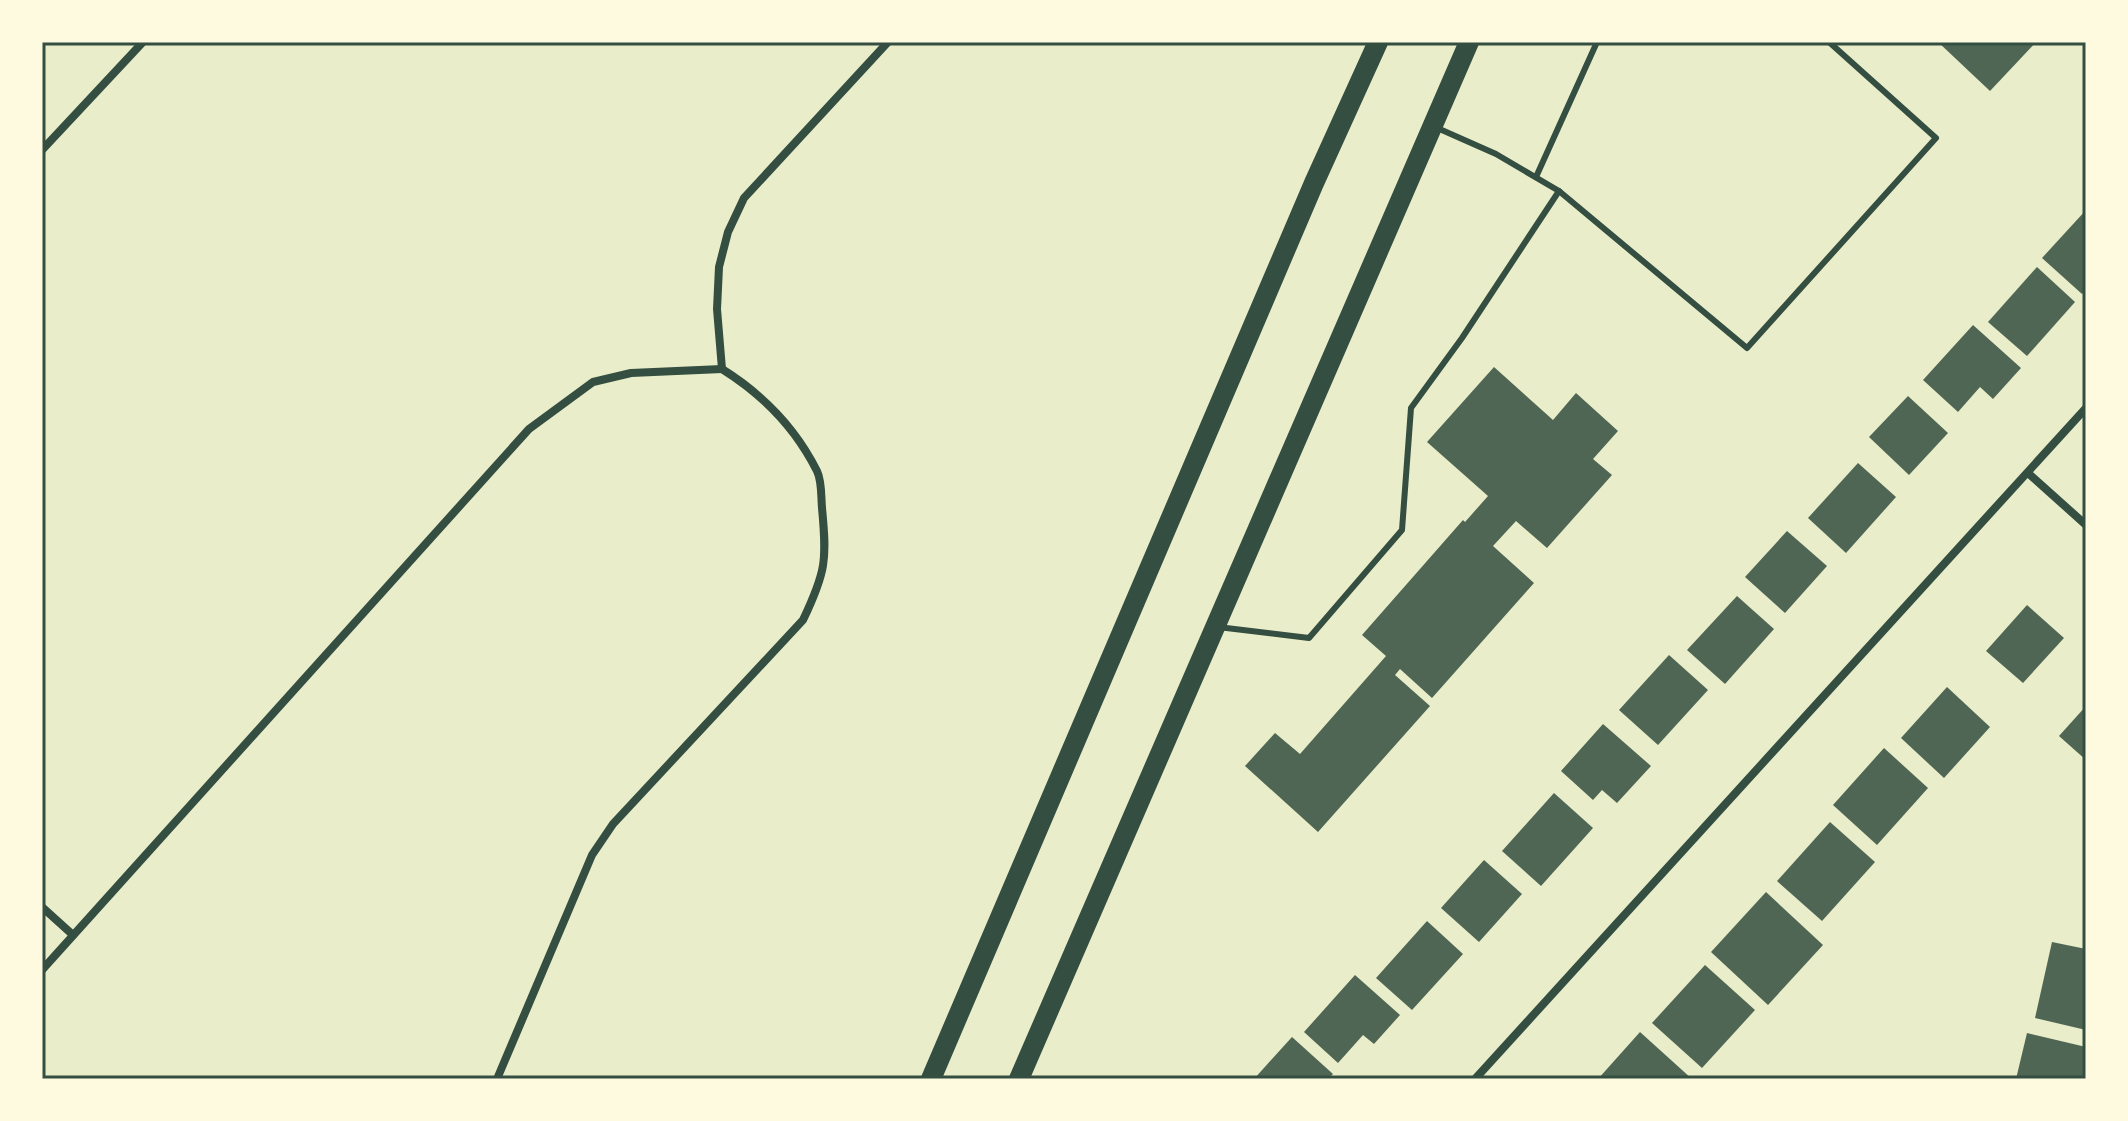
<svg xmlns="http://www.w3.org/2000/svg" width="2128" height="1121" font-family="Cabin,sans-serif">
	<style>
		.building { fill: #4f6655 }
		.lines { fill: none; stroke-linecap: round; stroke-linejoin: round }
		.service { stroke: #344e41; stroke-width: 6 }
		.minor { stroke: #344e41; stroke-width: 8 }
		.primary { stroke: #344e41; stroke-width: 20 }
		.neatline { fill: none; stroke: #344e41; stroke-width: 3 }
	</style>
	<rect width="100%" height="100%" fill="#e9edc9"/>
	<g class="building">
		<polygon points="1938,42 2036,42 1990,91"/>
		<polygon points="2086,210 2086,290 2082,294 2042,258"/>
		<polygon points="2037,267 2075,302 2027,356 1988,322"/>
		<polygon points="1973,325 2021,368 1993,399 1980,387 1958,412 1923,380"/>
		<polygon points="1494,367 1553,420 1576,393 1618,431 1593,459 1612,475 1547,548 1516,521 1493,546 1534,583 1432,698 1400,669 1395,675 1430,706 1318,832 1245,766 1275,733 1300,754 1386,656 1362,635 1463,520 1465,522 1488,496 1427,442"/>
		<polygon points="1908,396 1948,433 1909,475 1869,437"/>
		<polygon points="1858,463 1896,497 1846,553 1808,518"/>
		<polygon points="1787,531 1827,566 1785,613 1745,577"/>
		<polygon points="1737,596 1774,629 1725,684 1687,650"/>
		<polygon points="2027,605 2064,638 2023,683 1986,651"/>
		<polygon points="1669,655 1708,690 1658,745 1619,710"/>
		<polygon points="1947,687 1990,727 1944,778 1901,738"/>
		<polygon points="2086,706 2086,760 2059,736"/>
		<polygon points="1603,724 1651,766 1617,803 1602,790 1593,800 1561,771"/>
		<polygon points="1884,748 1928,788 1877,845 1833,805"/>
		<polygon points="1554,793 1593,828 1541,886 1502,851"/>
		<polygon points="1830,822 1875,862 1822,921 1777,881"/>
		<polygon points="1484,860 1522,894 1479,942 1441,908"/>
		<polygon points="1766,892 1823,945 1768,1005 1711,952"/>
		<polygon points="1427,921 1463,954 1412,1010 1376,978"/>
		<polygon points="2052,942 2086,949 2086,1030 2035,1018"/>
		<polygon points="1705,965 1755,1010 1702,1068 1652,1023"/>
		<polygon points="1355,975 1400,1015 1374,1044 1363,1035 1338,1063 1304,1032"/>
		<polygon points="1640,1032 1692,1079 1598,1079"/>
		<polygon points="2027,1033 2086,1047 2086,1079 2016,1079"/>
		<polygon points="1292,1037 1333,1074 1328,1079 1254,1079"/>
	</g>
	<g class="lines">
		<g class="service">
			<polyline points="1435,127 1496,154 1559,191"/>
			<polyline points="1536,177 1597,42"/>
			<polyline points="1218,627 1309,638 1402,530 1411,408 1462,338 1559,191 1747,348 1936,138 1829,42"/>
		</g>
		<g class="minor">
			<polyline points="42,150 143,42"/>
			<polyline points="722,369 717,309 719,267 728,232 744,198 888,42"/>
			<polyline points="2028,473 2086,525"/>
			<polyline points="42,907 73,935"/>
			<polyline points="42,970 529,429 593,382 631,373 722,369"/>
			<path d="M497,1079l95,-224 21,-31 190,-204c23,-48 24,-60 19,-112 -1,-11 0,-27 -5,-37 -21,-42 -55,-77 -95,-102"/>
			<polyline points="1475,1079 2086,408"/>
		</g>
		<g class="primary">
			<polyline points="931,1079 1314,183 1378,42"/>
			<polyline points="1019,1079 1469,42"/>
		</g>
	</g>
	<rect width="2128" height="1121" fill="none" stroke="#fefae0" stroke-width="88"/>
	<rect x="44" y="44" width="2040" height="1033" class="neatline"/>
</svg>
